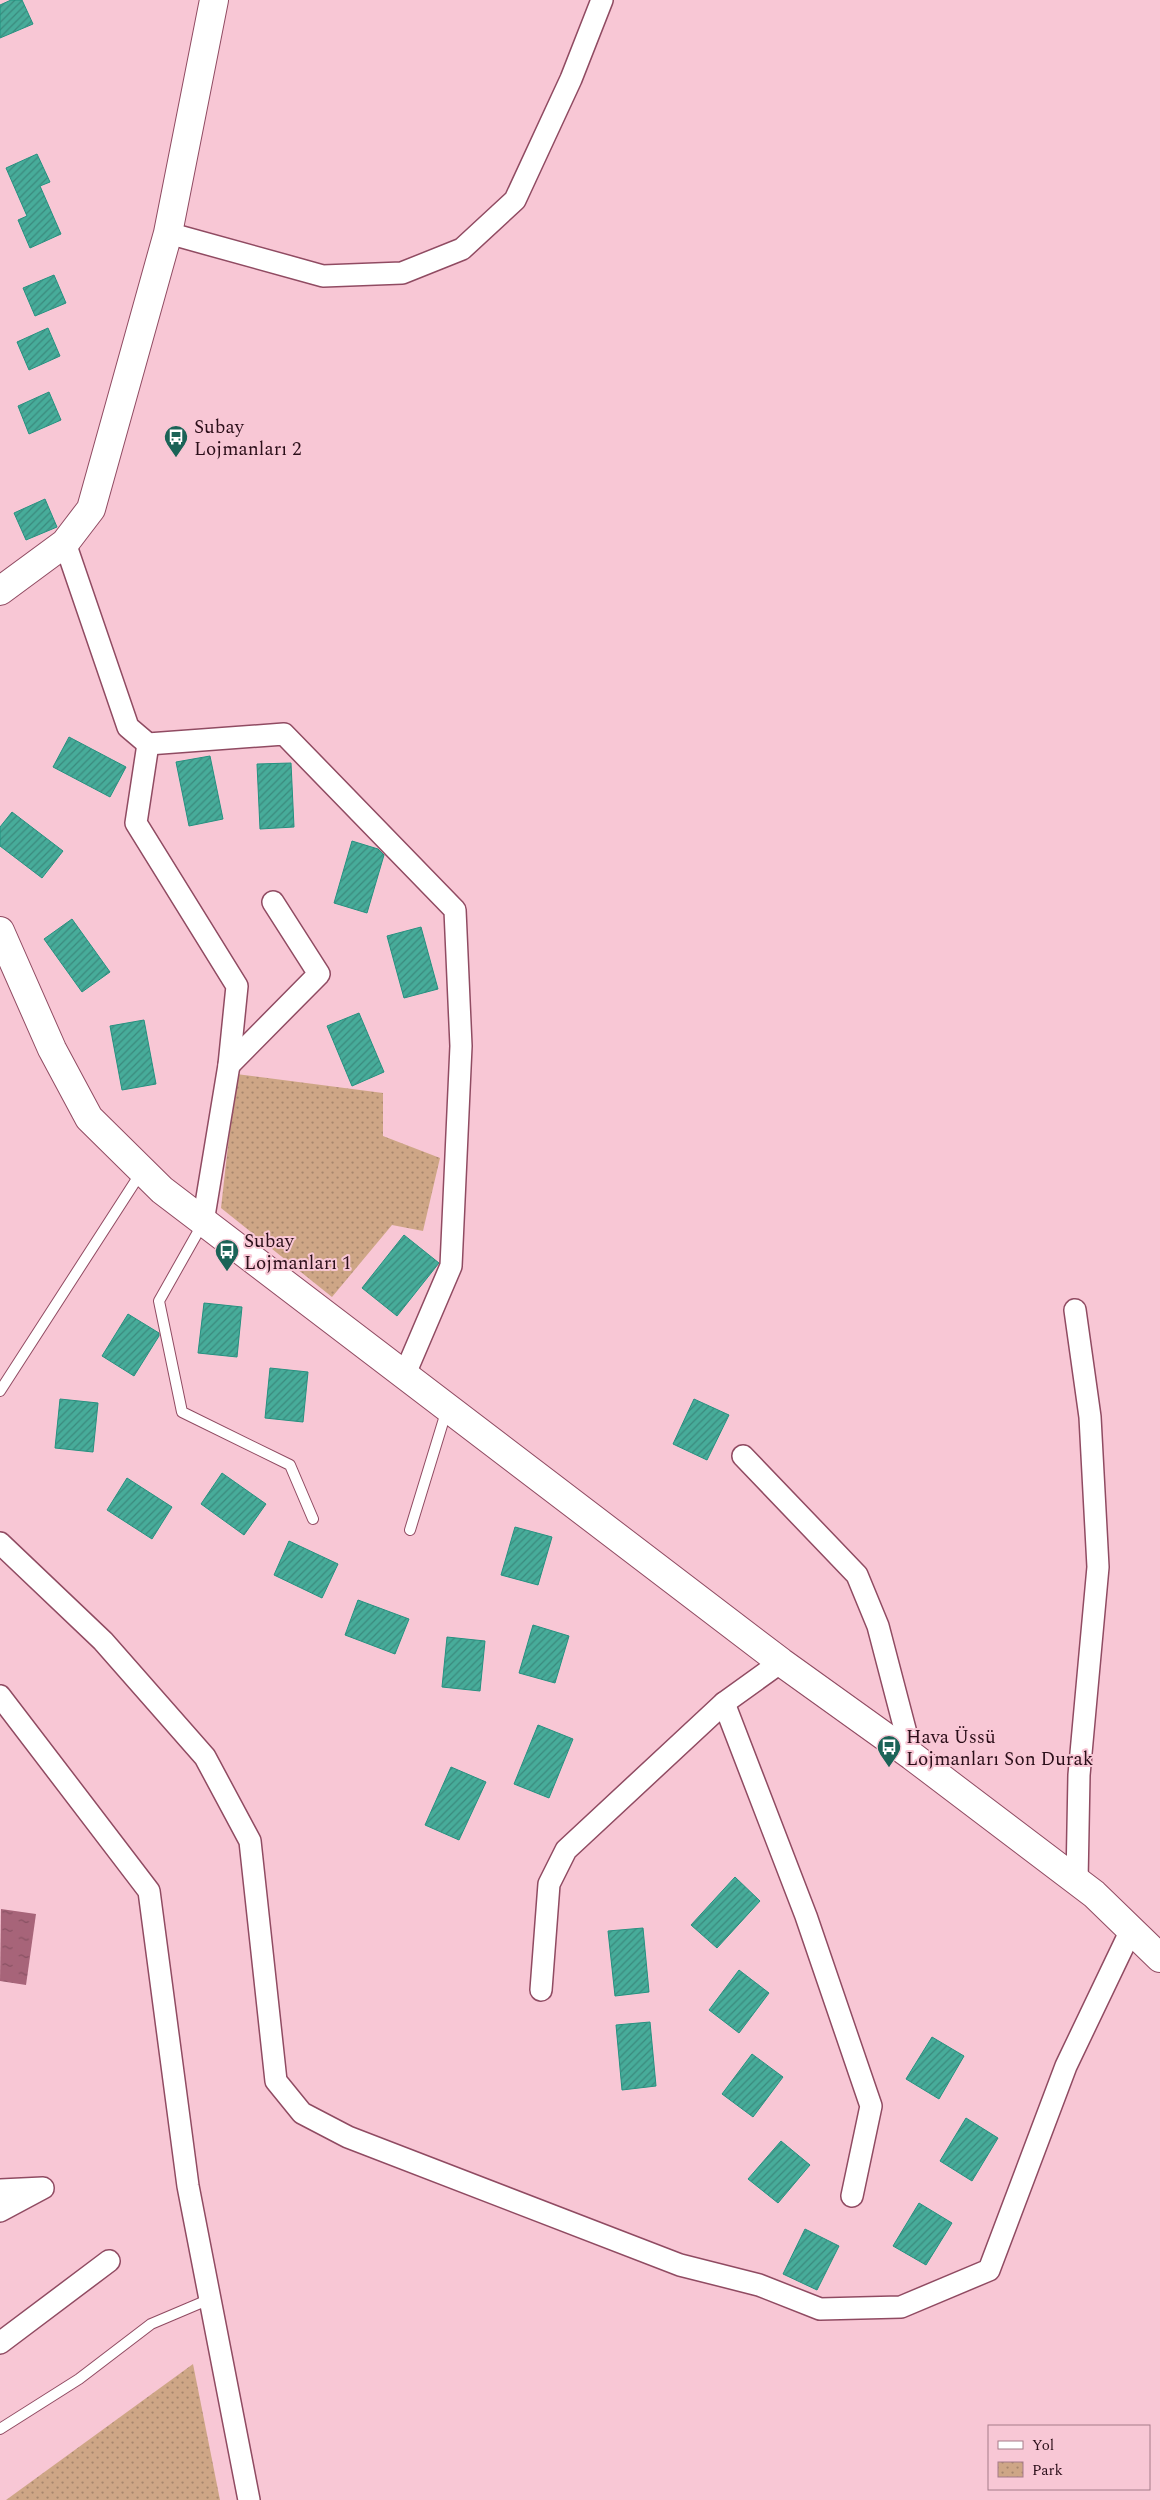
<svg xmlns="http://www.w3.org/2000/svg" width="1160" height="2500" font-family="Spectral,serif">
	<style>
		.park { fill: url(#park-dots) }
		.water { fill: url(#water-ripples) }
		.building { fill: url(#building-hatch); stroke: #259180 }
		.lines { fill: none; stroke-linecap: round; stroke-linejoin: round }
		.lane-casing { stroke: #904b62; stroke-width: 12 }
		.street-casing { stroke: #904b62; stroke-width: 24 }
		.secondary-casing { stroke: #904b62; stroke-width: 30 }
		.lane { stroke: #fff; stroke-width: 10 }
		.street { stroke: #fff; stroke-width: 21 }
		.secondary { stroke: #fff; stroke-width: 28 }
		.labels { text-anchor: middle; stroke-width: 4; stroke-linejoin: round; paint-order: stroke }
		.poi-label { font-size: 19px; fill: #2b0e19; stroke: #f8c7d5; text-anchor: start }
	</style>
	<defs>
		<pattern id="park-dots" width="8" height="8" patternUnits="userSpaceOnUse" patternTransform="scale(1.25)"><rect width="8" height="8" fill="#cea686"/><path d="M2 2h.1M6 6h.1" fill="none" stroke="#a7866d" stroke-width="1.8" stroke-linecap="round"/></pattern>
		<pattern id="water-ripples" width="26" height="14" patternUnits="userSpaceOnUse" patternTransform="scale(1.25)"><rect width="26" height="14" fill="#a76479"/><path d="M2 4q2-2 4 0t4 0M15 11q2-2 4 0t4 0" fill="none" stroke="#885162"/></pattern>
		<pattern id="building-hatch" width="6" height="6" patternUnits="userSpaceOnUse" patternTransform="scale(1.25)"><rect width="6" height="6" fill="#47ac9a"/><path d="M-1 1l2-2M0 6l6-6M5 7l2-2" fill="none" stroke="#3b8a7d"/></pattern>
	</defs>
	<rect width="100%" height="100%" fill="#f8c7d5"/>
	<g class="park">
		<polygon points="236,1074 383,1093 383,1136 440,1158 423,1231 392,1225 332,1297 221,1208"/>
		<polygon points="193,2364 220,2500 6,2500"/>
	</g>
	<polygon class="water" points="1,1909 36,1914 26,1985 0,1981"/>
	<g class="building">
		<polygon points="11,0 22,0 33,24 0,38 0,5"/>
		<polygon points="37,154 50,182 40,186 61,234 30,248 18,220 27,216 6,168"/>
		<polygon points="54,275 66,303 35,316 23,288"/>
		<polygon points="48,328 60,356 29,370 17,342"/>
		<polygon points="49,392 61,420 29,434 18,406"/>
		<polygon points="45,499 57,527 26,540 14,513"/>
		<polygon points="69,737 126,767 110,797 53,767"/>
		<polygon points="210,756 223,819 189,826 176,762"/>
		<polygon points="291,763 294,827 260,829 257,764"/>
		<polygon points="12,812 63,851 42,878 0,846 0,827"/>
		<polygon points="352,841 378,849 384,855 367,913 334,903"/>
		<polygon points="72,919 110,972 82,992 44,939"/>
		<polygon points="421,927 438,989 404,998 387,936"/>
		<polygon points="359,1013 384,1072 352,1086 327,1026"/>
		<polygon points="144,1020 156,1084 122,1090 110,1026"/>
		<polygon points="404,1235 439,1263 397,1316 362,1288"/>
		<polygon points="204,1303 242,1307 237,1357 198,1353"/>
		<polygon points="128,1314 159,1333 159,1336 134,1376 102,1356"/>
		<polygon points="270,1368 308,1372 303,1422 265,1418"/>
		<polygon points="60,1399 98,1403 93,1452 55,1448"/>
		<polygon points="694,1399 729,1415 707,1460 673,1444"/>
		<polygon points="222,1473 266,1504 244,1535 201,1504"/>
		<polygon points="127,1478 172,1507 152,1539 107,1510"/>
		<polygon points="515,1527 552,1537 538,1585 501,1575"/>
		<polygon points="289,1541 338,1564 322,1598 274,1575"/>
		<polygon points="358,1600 409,1619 395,1654 345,1635"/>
		<polygon points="533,1625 569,1636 555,1683 519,1673"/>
		<polygon points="447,1637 485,1641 480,1691 442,1687"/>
		<polygon points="538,1725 573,1739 549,1798 514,1784"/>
		<polygon points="451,1767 486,1782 459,1840 425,1825"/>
		<polygon points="735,1877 760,1901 717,1948 691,1925"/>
		<polygon points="643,1928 649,1992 615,1996 608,1931"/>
		<polygon points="739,1970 769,1993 739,2033 709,2010"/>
		<polygon points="650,2022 656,2086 622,2090 616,2025"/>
		<polygon points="932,2037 964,2056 939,2099 906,2079"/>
		<polygon points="752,2054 783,2077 753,2117 722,2094"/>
		<polygon points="966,2118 998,2138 972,2181 940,2161"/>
		<polygon points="781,2141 810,2165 778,2203 748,2179"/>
		<polygon points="919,2203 952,2223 926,2265 893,2246"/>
		<polygon points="805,2229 839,2246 817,2290 783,2274"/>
	</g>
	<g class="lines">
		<g class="lane-casing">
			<g id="lane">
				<polyline points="203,1223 159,1301 182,1412 290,1465 313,1519"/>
				<polyline points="0,1391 142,1171"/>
				<polyline points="410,1530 447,1409"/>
				<polyline points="0,2429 79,2379 151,2324 210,2299"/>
			</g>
		</g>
		<g class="street-casing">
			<g id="street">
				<polyline points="168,233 323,276 402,273 462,249 515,200 571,79 602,0"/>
				<polyline points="65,543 128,727 148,744 284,734 455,910 461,1046 451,1266 404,1376"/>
				<polyline points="148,744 136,823 237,986 229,1065 203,1222"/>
				<polyline points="229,1065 319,974 273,902"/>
				<polyline points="1075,1310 1090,1417 1098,1567 1079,1775 1077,1881"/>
				<polyline points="743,1456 857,1575 878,1626 912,1756"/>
				<polyline points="0,1543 103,1641 205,1757 250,1841 276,2081 302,2113 348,2137 680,2265 759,2285 820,2309 901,2307 989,2270 1066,2066 1131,1930"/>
				<polyline points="0,1696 149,1891 188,2186 249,2500"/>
				<polyline points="724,1703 806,1916 871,2106 852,2196"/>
				<polyline points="541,1990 549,1884 566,1850 724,1703 781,1662"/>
				<polyline points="0,2190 43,2188 0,2211"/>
				<polyline points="0,2343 109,2261"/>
			</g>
		</g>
		<g class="secondary-casing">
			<g id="secondary">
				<polyline points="0,591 65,543 91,509 168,233 214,0"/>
				<polyline points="0,931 52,1049 89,1118 162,1190 781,1662 912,1756 1094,1894 1160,1958"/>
			</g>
		</g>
		<use href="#lane" class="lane"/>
		<use href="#street" class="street"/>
		<use href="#secondary" class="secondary"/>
	</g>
	<defs>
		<g id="bus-pin" transform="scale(1.25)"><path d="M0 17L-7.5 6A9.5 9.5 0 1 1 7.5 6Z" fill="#1b6357" stroke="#f8c7d5"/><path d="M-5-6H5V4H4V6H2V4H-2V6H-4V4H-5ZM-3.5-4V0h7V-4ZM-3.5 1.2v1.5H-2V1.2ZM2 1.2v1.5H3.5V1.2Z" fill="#fff"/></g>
	</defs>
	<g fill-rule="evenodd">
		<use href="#bus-pin" x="176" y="437"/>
		<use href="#bus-pin" x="227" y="1251"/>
		<use href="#bus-pin" x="889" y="1747"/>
	</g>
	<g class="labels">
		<g class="poi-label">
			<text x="194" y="433">Subay<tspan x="194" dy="22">Lojmanları 2</tspan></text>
			<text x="244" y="1247">Subay<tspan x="244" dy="22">Lojmanları 1</tspan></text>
			<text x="906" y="1743">Hava Üssü<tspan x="906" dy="22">Lojmanları Son Durak</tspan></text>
		</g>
	</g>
	<rect x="988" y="2425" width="162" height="65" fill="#f8c7d5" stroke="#a67d8a"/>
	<rect x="998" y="2441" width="25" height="8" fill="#ffffff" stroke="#a67d8a"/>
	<text x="1032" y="2450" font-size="15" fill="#2b0e19">Yol</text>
	<rect x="998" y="2462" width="25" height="15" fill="url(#park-dots)" stroke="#a67d8a"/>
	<text x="1032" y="2475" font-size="15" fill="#2b0e19">Park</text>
</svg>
